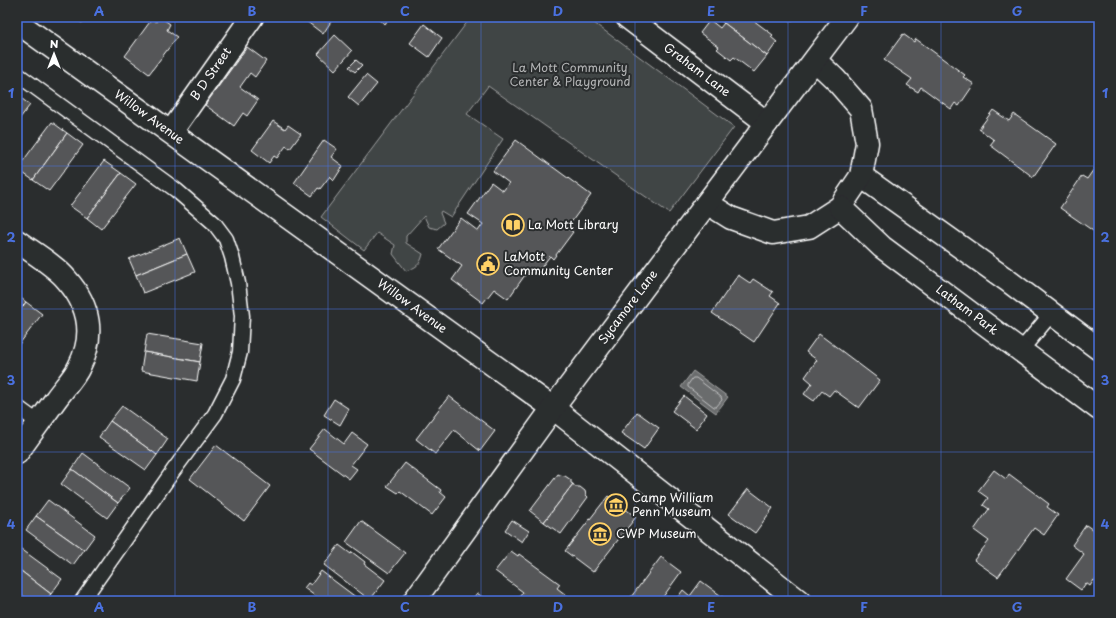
<svg xmlns="http://www.w3.org/2000/svg" width="1116" height="618" font-family="'Playpen Sans',sans-serif">
	<style>
		.green { fill: #414445; stroke: #a0a2a2 }
		.water { fill: #6a6c6d; stroke: #a6a7a7 }
		.lines { fill: none; stroke-linecap: round; stroke-linejoin: round }
		.shore { stroke: #c3c4c5; stroke-width: 1 }
		.building { fill: #555758; stroke: #fff }
		.lane-casing { stroke: #fff; stroke-width: 17 }
		.street-casing { stroke: #fff; stroke-width: 25 }
		.lane { stroke: #2a2d2e; stroke-width: 14 }
		.street { stroke: #2a2d2e; stroke-width: 22 }
		.grid { fill: none; stroke: #4a71e0; stroke-width: 1; stroke-opacity: 0.55 }
		.labels { text-anchor: middle; stroke-width: 4; stroke-linejoin: round; paint-order: stroke }
		.park-label { font-size: 12px; fill: #b3b4b5; stroke: #2a2d2e }
		.street-label { font-size: 12px; fill: #fff; stroke: #2a2d2e }
		.poi-label { font-size: 12px; fill: #fff; stroke: #2a2d2e; text-anchor: start }
		.neatline { fill: none; stroke: #4a71e0; stroke-width: 1.5 }
		.grid-label { font-size: 13px; text-anchor: middle; font-weight: bold; fill: #4a71e0 }
	</style>
	<rect width="100%" height="100%" fill="#2a2d2e"/>
	<filter id="ink" filterUnits="userSpaceOnUse"><feTurbulence type="fractalNoise" baseFrequency=".025" numOctaves="2"/><feDisplacementMap in="SourceGraphic" scale="8" xChannelSelector="R" yChannelSelector="G"/><feConvolveMatrix kernelMatrix="1 2 1 2 8 2 1 2 1" color-interpolation-filters="sRGB"/></filter>
	<g filter="url(#ink)">
		<path class="green" d="M471,17h115l148,110 -65,86 -181,-127 -21,28 36,25 -52,78 -10,-6 -1,2 4,10 -7,6 -8,-2 -5,-11 -18,20v7l17,11c-3,12 -7,13 -17,17l-13,-17 2,-9 -18,-12 -13,17 -43,-33z"/>
		<polygon class="water" points="693,371 728,397 716,413 681,387"/>
		<g class="lines">
			<polygon class="shore" points="693,378 696,378 721,397 722,400 716,407 714,407 688,387 688,385"/>
		</g>
		<g class="building">
			<polygon points="73,17 87,17 82,23"/>
			<polygon points="160,17 170,24 167,30 177,37 149,74 125,56 152,19 156,22"/>
			<polygon points="301,17 328,17 332,20 323,34"/>
			<polygon points="376,17 390,17 385,24"/>
			<polygon points="716,17 749,17 773,35 771,37 777,42 767,56"/>
			<polygon points="778,17 795,17 791,22 786,18 783,21"/>
			<polygon points="710,20 720,28 724,23 767,56 754,72 734,57 731,60 717,49 719,47 700,33"/>
			<polygon points="424,24 442,38 429,57 410,43"/>
			<polygon points="903,34 914,42 916,39 965,75 963,77 974,84 959,106 955,103 951,109 921,87 918,92 907,85 912,79 884,60"/>
			<polygon points="335,35 352,51 335,70 318,54"/>
			<polygon points="247,47 266,61 255,77 250,73 240,87 258,100 247,116 243,113 234,126 205,105"/>
			<polygon points="356,60 362,65 355,72 349,67"/>
			<polygon points="366,75 377,84 359,106 348,97"/>
			<polygon points="17,95 30,105 17,122"/>
			<polygon points="993,110 1009,121 1014,114 1056,144 1033,177 990,145 994,140 979,129"/>
			<polygon points="273,121 285,129 288,125 301,134 290,149 286,146 277,158 274,156 269,163 252,150"/>
			<polygon points="52,122 67,133 33,180 17,169"/>
			<polygon points="67,133 83,145 49,191 33,180"/>
			<polygon points="324,140 337,149 331,157 343,166 334,180 330,176 320,189 318,188 312,196 294,183"/>
			<polygon points="516,140 591,195 567,228 573,232 553,259 550,256 536,274 530,268 508,299 494,289 483,303 452,280 462,266 438,249 461,218 478,231 483,224 468,214 491,182 503,191 509,183 493,171"/>
			<polygon points="104,161 121,173 87,218 70,206"/>
			<polygon points="1096,166 1099,168 1099,235 1060,208 1082,176 1087,179"/>
			<polygon points="121,173 136,184 101,229 87,218"/>
			<polygon points="180,238 187,254 136,275 129,259"/>
			<polygon points="187,254 195,272 143,293 136,275"/>
			<polygon points="738,275 750,283 753,279 773,292 770,296 780,303 754,342 712,313"/>
			<polygon points="17,295 26,302 17,314"/>
			<polygon points="26,302 42,314 17,347 17,314"/>
			<polygon points="147,334 203,343 200,362 144,352"/>
			<polygon points="819,334 880,380 859,408 834,390 829,396 822,391 814,401 804,394 812,383 805,377 817,360 806,352"/>
			<polygon points="144,352 200,362 197,381 141,371"/>
			<polygon points="449,396 495,431 480,451 454,430 435,454 416,439"/>
			<polygon points="684,396 707,414 696,429 672,411"/>
			<polygon points="334,399 349,409 340,425 324,415"/>
			<polygon points="122,406 168,439 157,455 110,421"/>
			<polygon points="637,412 659,428 644,449 621,433"/>
			<polygon points="110,421 157,455 146,470 99,437"/>
			<polygon points="325,429 344,444 352,433 367,444 351,465 357,469 349,479 309,449"/>
			<polygon points="216,445 270,486 244,521 190,479"/>
			<polygon points="83,453 130,488 118,503 72,469"/>
			<polygon points="405,463 441,490 440,492 446,497 432,515 400,491 398,493 387,486"/>
			<polygon points="72,469 118,503 107,518 61,484"/>
			<polygon points="994,470 1006,479 1009,474 1049,504 1047,507 1058,515 1044,535 1034,528 998,577 974,560 989,541 974,530 989,509 983,505 988,498 978,491"/>
			<polygon points="558,474 560,475 565,476 571,480 571,483 573,484 544,522 530,511"/>
			<polygon points="573,484 575,487 580,487 585,491 586,495 588,497 561,534 544,522"/>
			<polygon points="748,489 773,508 755,533 729,514"/>
			<polygon points="608,496 636,517 593,572 565,551"/>
			<polygon points="48,500 95,535 84,550 36,516"/>
			<polygon points="36,516 84,550 73,565 26,530"/>
			<polygon points="512,520 529,531 522,542 505,530"/>
			<polygon points="361,521 405,553 389,573 346,542"/>
			<polygon points="1086,525 1099,534 1099,583 1094,580 1090,586 1086,583 1081,590 1066,579 1084,554 1072,545"/>
			<polygon points="339,545 351,554 352,552 365,562 364,564 385,580 370,600 324,565"/>
			<polygon points="17,546 62,579 51,594 17,568"/>
			<polygon points="511,551 518,556 519,554 560,584 557,588 570,598 568,601 528,601 520,596 523,592 495,571"/>
			<polygon points="661,557 681,572 660,601 628,601"/>
			<polygon points="17,568 51,594 45,601 30,601 17,591"/>
			<polygon points="321,571 361,601 322,601 304,588 308,583 311,585"/>
			<polygon points="701,581 724,598 721,601 675,601 683,590 690,596"/>
			<polygon points="477,593 485,599 487,597 492,601 471,601"/>
		</g>
		<g class="lines">
			<g class="lane-casing">
				<g id="lane">
					<polyline points="17,74 176,190 214,223 226,239 232,257 238,283 242,316 240,352 233,379 215,414 173,471 82,601"/>
					<polyline points="1021,350 1052,313"/>
					<polyline points="17,407 39,423"/>
				</g>
			</g>
			<g class="street-casing">
				<g id="street">
					<polyline points="627,17 767,123"/>
					<polyline points="17,22 553,408 799,601"/>
					<polyline points="171,132 252,17"/>
					<polyline points="861,176 1007,280 1099,349"/>
					<polyline points="707,203 731,218 773,233 809,227 840,207 861,176 867,143 861,109 835,79 815,60"/>
					<polyline points="840,207 882,247 1099,409"/>
					<path d="M17,241c15,11 39,25 50,39 23,26 28,56 12,87 -5,11 -16,22 -23,32 -13,18 -26,36 -39,54"/>
					<polyline points="414,601 553,408 767,123 847,17"/>
				</g>
			</g>
			<use href="#lane" class="lane"/>
			<use href="#street" class="street"/>
		</g>
	</g>
	<path class="grid" d="M175,17v584M328,17v584M481,17v584M635,17v584M788,17v584M941,17v584M17,166h1082M17,309h1082M17,452h1082"/>
	<defs>
		<g id="library-ring" transform="scale(1.15)"><circle r="9.5" fill="#2a2d2e" stroke="#ffd166" stroke-width="1.5"/><path d="M-6-4Q-3-5.5-.7-3.5V5Q-3 3-6 4ZM6-4Q3-5.5 .7-3.5V5Q3 3 6 4Z" fill="#ffd166"/></g>
		<g id="civic-ring" transform="scale(1.15)"><circle r="9.5" fill="#2a2d2e" stroke="#ffd166" stroke-width="1.5"/><path d="M-.6-6.5H3V-4.5H.6V-3L4-1V1h2V6H-6V1h2V-1L-.6-3ZM-1.2 2.5V6h2.4V2.5Z" fill="#ffd166"/></g>
		<g id="museum-ring" transform="scale(1.15)"><circle r="9.5" fill="#2a2d2e" stroke="#ffd166" stroke-width="1.5"/><path d="M0-6L6-3V-2H-6V-3ZM-5-1h2V3h-2ZM-1-1h2V3h-2ZM3-1h2V3H3ZM-6 4H6V6H-6Z" fill="#ffd166"/></g>
	</defs>
	<g fill-rule="evenodd">
		<use href="#library-ring" x="513" y="225"/>
		<use href="#civic-ring" x="488" y="264"/>
		<use href="#museum-ring" x="616" y="505"/>
		<use href="#museum-ring" x="600" y="534"/>
	</g>
	<g class="labels">
		<g class="park-label">
			<text x="570" y="72">La Mott Community<tspan x="570" dy="14">Center &amp; Playground</tspan></text>
		</g>
		<g class="street-label">
			<text transform="translate(697 70) rotate(37)" y="4">Graham Lane</text>
			<text transform="translate(211 74) rotate(-55)" y="4">B D Street</text>
			<text transform="translate(149 117) rotate(36)" y="4">Willow Avenue</text>
			<text transform="translate(412 306) rotate(36)" y="4">Willow Avenue</text>
			<text transform="translate(628 307) rotate(-53)" y="4">Sycamore Lane</text>
			<text transform="translate(967 310) rotate(37)" y="4">Latham Park</text>
		</g>
		<g class="poi-label">
			<text x="528" y="229">La Mott Library</text>
			<text x="504" y="261">LaMott<tspan x="504" dy="14">Community Center</tspan></text>
			<text x="632" y="502">Camp William<tspan x="632" dy="14">Penn Museum</tspan></text>
			<text x="616" y="538">CWP Museum</text>
		</g>
	</g>
	<rect width="1116" height="618" fill="none" stroke="#2a2d2e" stroke-width="44"/>
	<g transform="translate(54 54)" stroke="#2a2d2e" stroke-width="3" paint-order="stroke">
	<path d="M0-3L7 15L0 10L-7 15Z" fill="#ffffff"/>
	<text y="-6" font-size="11" font-weight="bold" text-anchor="middle" fill="#ffffff">N</text>
	</g>
	<rect x="22" y="22" width="1072" height="574" class="neatline"/>
	<g class="grid-label">
		<text x="99" y="16">A</text>
		<text x="252" y="16">B</text>
		<text x="405" y="16">C</text>
		<text x="558" y="16">D</text>
		<text x="711" y="16">E</text>
		<text x="864" y="16">F</text>
		<text x="1017" y="16">G</text>
		<text x="11" y="98">1</text>
		<text x="1105" y="98">1</text>
		<text x="11" y="242">2</text>
		<text x="1105" y="242">2</text>
		<text x="11" y="385">3</text>
		<text x="1105" y="385">3</text>
		<text x="11" y="529">4</text>
		<text x="1105" y="529">4</text>
		<text x="99" y="612">A</text>
		<text x="252" y="612">B</text>
		<text x="405" y="612">C</text>
		<text x="558" y="612">D</text>
		<text x="711" y="612">E</text>
		<text x="864" y="612">F</text>
		<text x="1017" y="612">G</text>
	</g>
</svg>
